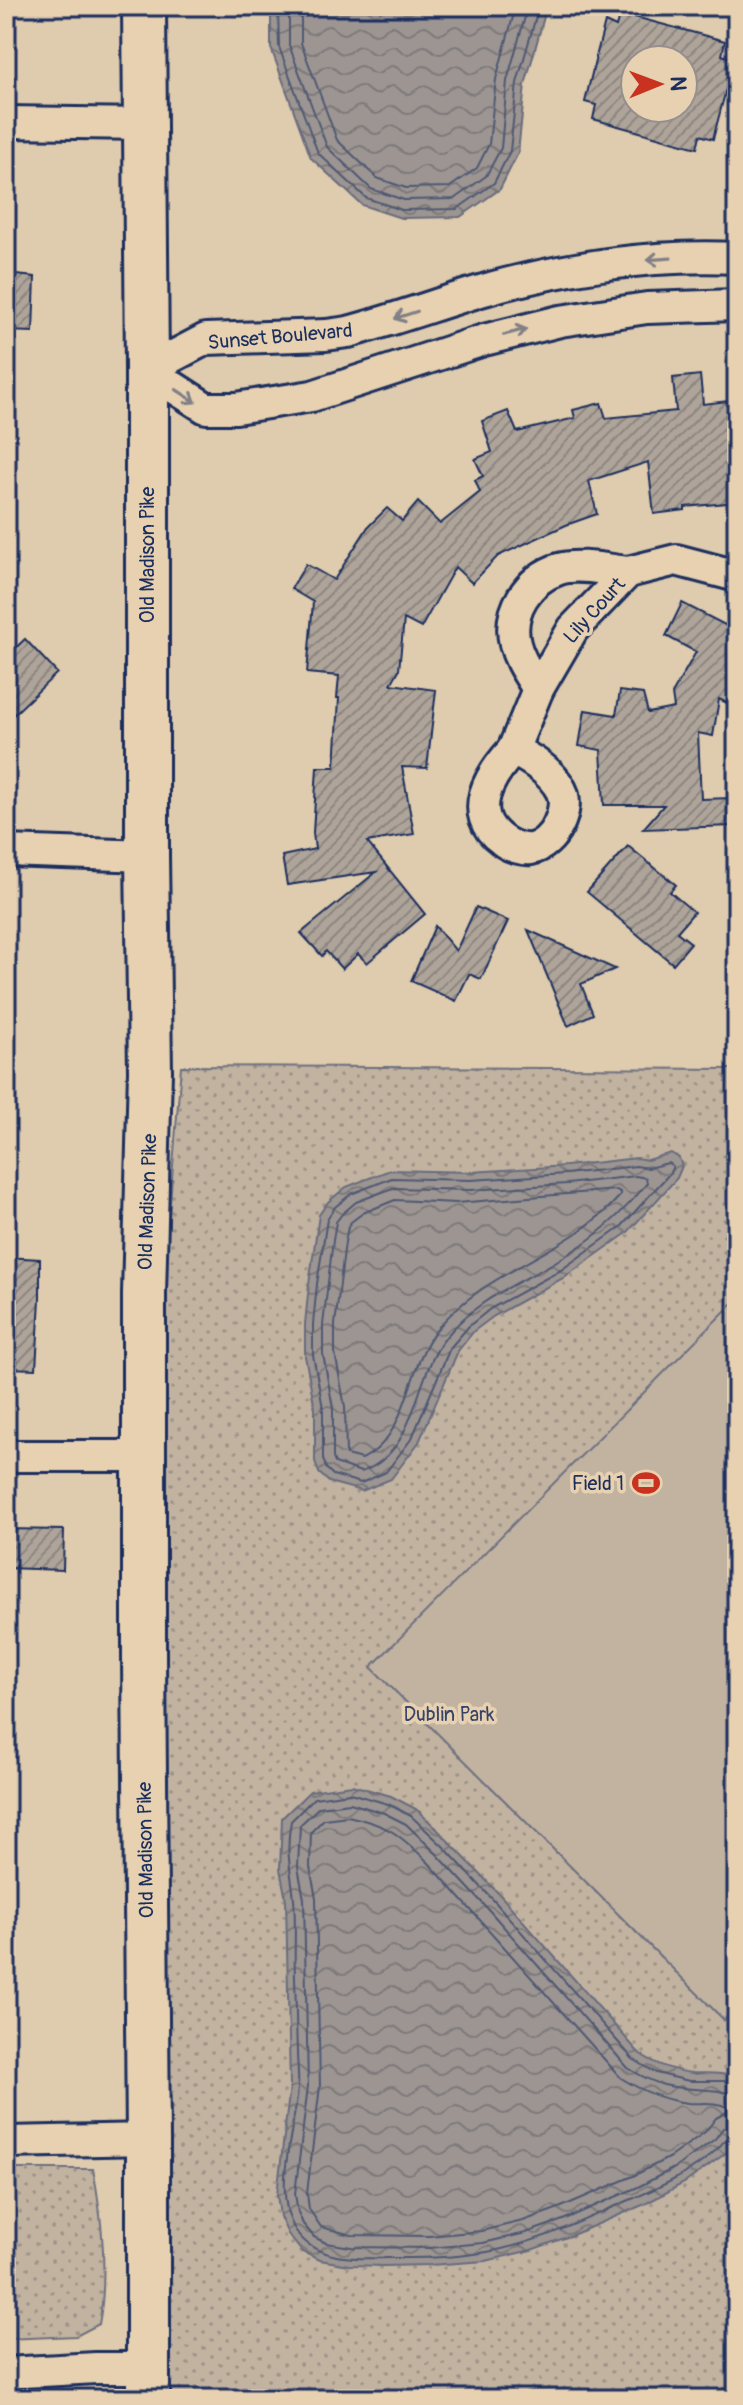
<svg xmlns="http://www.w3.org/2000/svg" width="743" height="2405" font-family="Pangolin,sans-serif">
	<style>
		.grass { fill: url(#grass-dots); stroke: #6e7180; stroke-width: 2 }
		.pitch { fill: #c2b3a1; stroke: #6e7180; stroke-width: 2 }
		.water { fill: url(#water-waves); stroke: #686c7d; stroke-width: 2 }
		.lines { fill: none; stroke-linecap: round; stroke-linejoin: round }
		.shore { stroke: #4f5873; stroke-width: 2 }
		.building { fill: url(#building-hatch); stroke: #1b2f5e; stroke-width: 2; fill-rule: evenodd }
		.street-casing { stroke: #1b2f5e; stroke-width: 36 }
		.secondary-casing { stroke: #1b2f5e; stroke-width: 48 }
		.street { stroke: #e7d1b0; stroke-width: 30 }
		.secondary { stroke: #e7d1b0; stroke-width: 42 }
		.oneway { stroke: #818087 }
		.labels { text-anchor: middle; stroke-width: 7; stroke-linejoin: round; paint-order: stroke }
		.street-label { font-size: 20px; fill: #1b2f5e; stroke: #e7d1b0 }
		.poi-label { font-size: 20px; fill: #1b2f5e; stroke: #e7d1b0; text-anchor: end }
		.park-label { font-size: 20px; fill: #344368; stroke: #e7d1b0 }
	</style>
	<defs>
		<pattern id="grass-dots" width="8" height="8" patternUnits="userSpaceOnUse" patternTransform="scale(2)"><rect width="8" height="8" fill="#c2b3a1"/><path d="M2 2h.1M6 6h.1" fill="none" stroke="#9d9286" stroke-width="1.8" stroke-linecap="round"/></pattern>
		<pattern id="water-waves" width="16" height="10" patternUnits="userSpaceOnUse" patternTransform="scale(2)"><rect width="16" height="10" fill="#9c9592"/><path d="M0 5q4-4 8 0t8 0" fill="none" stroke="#7e7a7a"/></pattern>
		<pattern id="building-hatch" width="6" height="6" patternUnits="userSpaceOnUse" patternTransform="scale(2)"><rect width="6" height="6" fill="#aea499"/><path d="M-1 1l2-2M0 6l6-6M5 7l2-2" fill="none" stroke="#8d8680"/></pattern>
	</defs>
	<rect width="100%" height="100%" fill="#dfcbad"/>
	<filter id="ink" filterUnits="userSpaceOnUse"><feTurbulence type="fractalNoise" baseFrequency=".0125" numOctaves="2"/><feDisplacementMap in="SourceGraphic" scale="16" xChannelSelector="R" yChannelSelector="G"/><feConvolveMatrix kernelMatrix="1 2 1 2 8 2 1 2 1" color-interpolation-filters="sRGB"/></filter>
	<g filter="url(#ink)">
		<g class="grass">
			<polygon points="181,1066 737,1069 737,2399 159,2399 162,1303"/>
			<path d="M6,2169h87c9,46 15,109 6,155l-23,12 -70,3z"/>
		</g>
		<polygon class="pitch" points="737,1299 737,2006 724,2020 371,1667"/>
		<g class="water">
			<polygon points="271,6 547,6 525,85 518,153 500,189 460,217 401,218 362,205 311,158 271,48"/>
			<polygon points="671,1153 679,1158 682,1166 677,1178 627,1233 565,1277 494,1316 474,1331 458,1351 419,1442 391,1479 362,1491 329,1482 319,1473 315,1461 315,1409 305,1356 305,1324 309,1284 319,1215 328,1202 346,1187 390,1170 470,1172 566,1166 637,1158 647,1160"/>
			<path d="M352,1785l39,11 25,13 18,17 68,71 137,156c16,11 33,18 54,20 15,1 29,-1 44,5v55l-7,17 -44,32 -41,22 -75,32 -39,14 -45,11 -56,4 -46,1 -35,-1 -29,-5 -18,-8 -14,-18 -8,-17 -3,-23 13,-108 -4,-186 -6,-31 2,-51 28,-27z"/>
		</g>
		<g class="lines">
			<g class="shore">
				<polyline points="278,6 279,47 318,153 366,198 402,210 457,209 494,183 510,151 517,83 539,6"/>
				<polyline points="289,6 289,45 327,147 371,189 404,200 454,199 486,176 501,148 507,81 528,6"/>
				<polyline points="301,6 301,43 337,140 377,178 406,188 450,187 477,168 489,144 496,79 516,6"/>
				<polygon points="668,1163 673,1166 670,1173 621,1227 561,1270 490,1309 469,1326 450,1348 412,1438 386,1472 361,1483 333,1475 326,1468 323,1459 323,1408 313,1355 313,1324 317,1284 327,1219 335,1207 351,1194 392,1178 470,1180 566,1174 636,1166 648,1168"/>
				<path d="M636,1176l10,2 1,5c-25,32 -57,59 -92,79 -41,24 -78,37 -109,75 -34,42 -27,114 -85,135l-26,-9 -2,-5v-50l-10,-54v-29l10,-85 3,-18 6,-8 14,-12 37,-14 78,2 96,-6z"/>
				<path d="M616,1190l4,2v4c-51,58 -134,73 -183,133 -31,37 -27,107 -75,130l-16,-4 -1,-48 -10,-54v-28l10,-83 3,-15 3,-5 12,-9 32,-13 61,3z"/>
				<path d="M348,1816c40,9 50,17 80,46l193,216c21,13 42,22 67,25 14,1 27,-2 39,4v5l-11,6 -11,14 -35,25 -37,19 -74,32 -36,13 -42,10 -52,5 -77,-1 -31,-8 -12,-18 -2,-16 13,-107 -4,-188 -6,-31 1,-35 13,-13z"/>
				<path d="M737,2085l-13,-4h-35l-33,-8 -23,-14 -137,-156 -53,-57 -32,-30 -23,-12 -38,-11 -36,5 -23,23c-6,31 0,49 3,78 2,26 0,53 1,79 1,25 1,49 2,73 0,12 2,25 1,37 -3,41 -27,105 -2,143 19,30 61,28 94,27 32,0 65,0 97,-6 47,-8 87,-28 131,-47 39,-17 85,-34 111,-70l8,-1"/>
				<path d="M737,2095c-7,-1 -12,-3 -18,-4 -41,-4 -55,0 -91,-23l-140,-159 -52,-56 -30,-29 -22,-11 -34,-10 -31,4 -19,18 -2,42 6,32 4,187 -13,108 3,18 5,12 11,13 12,6 25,4 78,1 54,-5 43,-10 37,-13 75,-33 38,-20 39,-28 8,-11 14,-4"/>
			</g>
		</g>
		<g class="building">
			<path d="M620,13l105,28 -3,14 12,4 -21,80 -13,-4 -3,13 -104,-29 3,-14 -11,-3 9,-37 11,-43 11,5zM635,60h48v48h-48z"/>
			<polygon points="6,274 35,277 33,332 6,331"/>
			<polygon points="700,375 703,404 737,400 737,502 685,507 685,510 654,514 648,462 589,481 597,514 566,525 498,556 472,583 455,567 421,628 404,619 399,670 391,684 436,690 427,768 402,767 414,834 367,842 425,914 367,963 358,954 342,969 326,951 322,956 301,933 376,872 287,885 282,856 315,849 313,833 317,767 335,767 339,698 337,698 339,676 307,673 313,602 291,589 306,564 334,580 368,527 387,508 402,521 418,502 440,524 480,492 475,480 483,476 475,459 492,452 482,421 508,411 517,432 575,418 573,410 601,403 606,418 676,411 673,378"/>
			<polygon points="682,603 737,631 737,708 719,699 713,736 698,733 701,799 733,798 734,826 643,829 664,805 604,805 601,750 579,746 585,710 616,715 620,691 643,694 648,713 674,708 672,694 696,652 666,636"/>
			<polygon points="25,639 57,673 6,722 6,657"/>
			<polygon points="628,846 676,885 670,892 694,912 677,932 691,943 673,964 587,892"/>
			<polygon points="476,907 508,921 481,979 469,974 456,1001 411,981 435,926 456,951"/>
			<polygon points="528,930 615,969 581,984 593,1014 568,1026"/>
			<polygon points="6,1257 40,1259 40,1299 36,1369 6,1368"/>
			<polygon points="6,1529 64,1530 63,1570 6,1568"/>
		</g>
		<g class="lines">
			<g class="street-casing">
				<g id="street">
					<polyline points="6,122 145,124"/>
					<path d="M737,258c-82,-4 -164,8 -243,29 -49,14 -97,32 -146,45l-22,3 -120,4 -59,31 59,38h30l76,-12 172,-56 76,-19 87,-13 90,-3"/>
					<path d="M538,689c-9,-15 -19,-28 -23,-45 -8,-33 13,-65 44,-75 19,-6 49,1 69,3"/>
					<polyline points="513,750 538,689 573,629 628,572 676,560 737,576"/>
					<path d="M513,750c18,9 38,21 48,40 10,20 -8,55 -30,59 -10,1 -22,-3 -29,-9 -37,-27 -12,-65 11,-90z"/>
					<polyline points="6,851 147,856"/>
					<polyline points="6,1456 144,1456"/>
					<polyline points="6,2142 148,2139"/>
					<polyline points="6,2373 96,2368 148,2368"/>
				</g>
			</g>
			<g class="secondary-casing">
				<polyline id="secondary" points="144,6 147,370 147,856 150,1071 144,1294 144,1657 148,2139 148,2399"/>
			</g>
			<use href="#street" class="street"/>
			<use href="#secondary" class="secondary"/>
		</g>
		<defs><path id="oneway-shaft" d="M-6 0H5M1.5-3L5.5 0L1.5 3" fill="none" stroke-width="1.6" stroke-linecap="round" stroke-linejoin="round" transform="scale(2)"/></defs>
		<g class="oneway">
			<use href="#oneway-shaft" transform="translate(659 259) rotate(176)"/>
			<use href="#oneway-shaft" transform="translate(406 315) rotate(162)"/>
			<use href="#oneway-shaft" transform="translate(515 332) rotate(-15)"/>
			<use href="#oneway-shaft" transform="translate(186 396) rotate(33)"/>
		</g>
	</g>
	<defs>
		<g id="stadium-bare" transform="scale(2.16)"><path d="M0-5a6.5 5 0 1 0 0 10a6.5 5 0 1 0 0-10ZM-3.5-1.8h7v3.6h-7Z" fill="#c8321e" stroke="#e7d1b0" stroke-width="2.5" paint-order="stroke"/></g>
	</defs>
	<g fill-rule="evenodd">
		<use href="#stadium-bare" x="646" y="1483"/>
	</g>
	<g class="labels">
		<g class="street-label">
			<text transform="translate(280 336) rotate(-5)" y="7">Sunset Boulevard</text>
			<text transform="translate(147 555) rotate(-90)" y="7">Old Madison Pike</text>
			<text transform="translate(594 610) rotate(-48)" y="7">Lily Court</text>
			<text transform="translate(147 1202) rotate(-88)" y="7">Old Madison Pike</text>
			<text transform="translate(145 1850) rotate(-91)" y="7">Old Madison Pike</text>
		</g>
		<g class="poi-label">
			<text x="624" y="1490">Field 1</text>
		</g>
		<g class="park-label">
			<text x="449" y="1721">Dublin Park</text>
		</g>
	</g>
	<rect width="743" height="2405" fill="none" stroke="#e7d1b0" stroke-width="32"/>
	<rect x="16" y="16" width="711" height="2373" fill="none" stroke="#1b2f5e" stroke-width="3" filter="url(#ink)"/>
	<g transform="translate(659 84) rotate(89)"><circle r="38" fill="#e7d1b0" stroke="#95908f" stroke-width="2"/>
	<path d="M0-6L14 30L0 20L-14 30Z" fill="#c8321e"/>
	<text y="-12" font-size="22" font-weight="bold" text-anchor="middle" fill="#1b2f5e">N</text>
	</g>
</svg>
